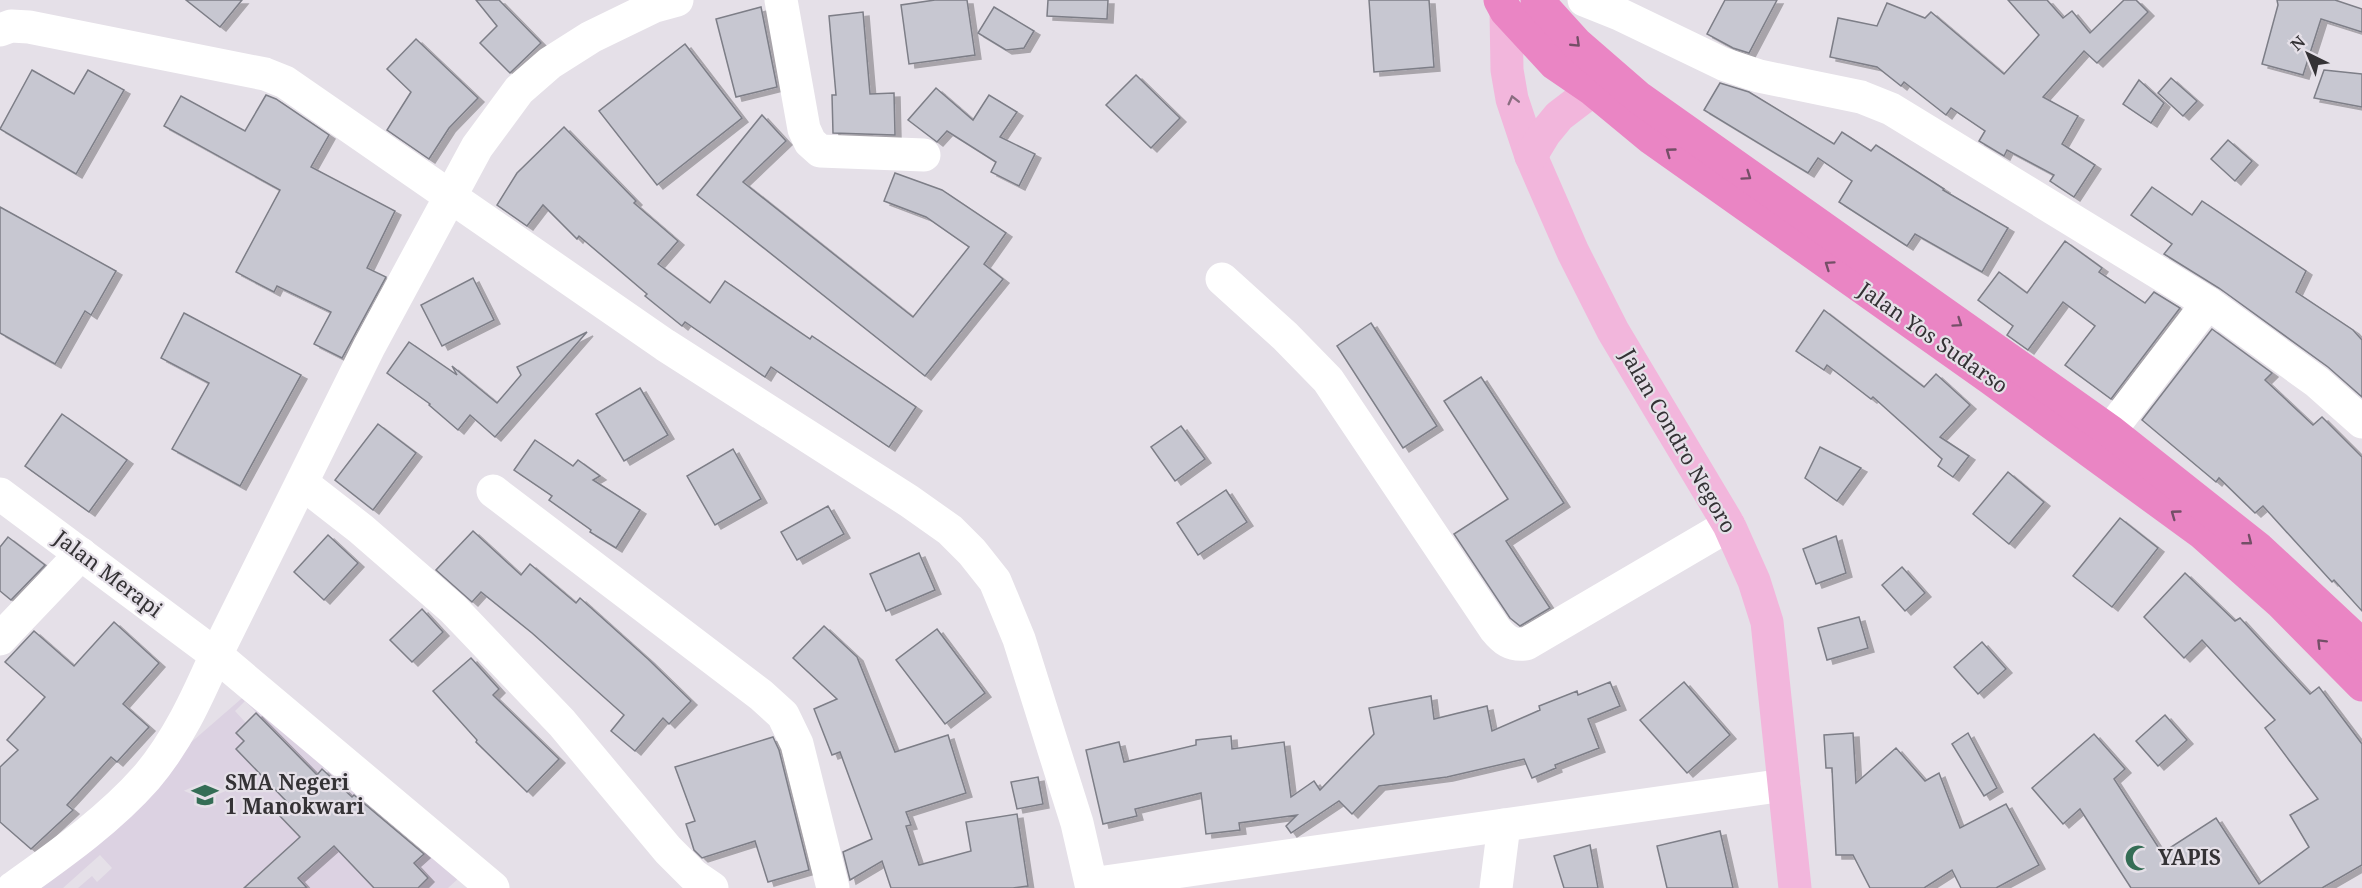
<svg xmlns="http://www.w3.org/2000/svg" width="2362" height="888" font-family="'Noto Serif',serif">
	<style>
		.built { fill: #dcd2e2; fill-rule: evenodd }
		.building { fill: #c7c7d1; stroke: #7d7e87; stroke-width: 1.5; filter: url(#shadow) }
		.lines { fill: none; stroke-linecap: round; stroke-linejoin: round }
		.minor { stroke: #fff; stroke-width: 33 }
		.major { stroke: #f2b6dc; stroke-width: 33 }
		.highway { stroke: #ea85c4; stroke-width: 33 }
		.oneway { stroke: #744f67 }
		.oneway2 { stroke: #8a6d80 }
		.labels { text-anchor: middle; stroke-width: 4.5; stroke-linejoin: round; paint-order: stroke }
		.street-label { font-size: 21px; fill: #343235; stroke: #e5e0e8 }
		.poi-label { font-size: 21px; font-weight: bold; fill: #343235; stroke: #e5e0e8; text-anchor: start }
	</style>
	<defs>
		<filter id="shadow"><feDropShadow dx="6" dy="4" stdDeviation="0" flood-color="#0004"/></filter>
	</defs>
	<rect width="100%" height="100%" fill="#e5e0e8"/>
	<path class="built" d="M248,693l115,90 97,94 -12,11h-30l10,-10 -14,-15 13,-12 -62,-66 -47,44 56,59h-67l-9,-10 32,-29 -13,-15 -32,28 -6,-6 -35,32h-166l14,-12 5,6 15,-14 -12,-13 -37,33h-40zM245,701l72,74 7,-7 18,19 -47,44 -18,-18 11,-10 -51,-54 7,-8 -7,-8 9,-10 -11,-12z"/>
	<g class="building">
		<polygon points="186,0 242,0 220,27"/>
		<polygon points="476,0 499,0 541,43 510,73 480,43 497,26"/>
		<polygon points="935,0 967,0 975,55 909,64 901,5"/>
		<polygon points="1048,0 1108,0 1107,19 1047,16"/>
		<polygon points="1369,0 1429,0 1434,67 1374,72"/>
		<polygon points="1725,0 1777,0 1749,53 1733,48 1707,34"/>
		<polygon points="2008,0 2047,0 2063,18 2072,11 2090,33 2124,0 2136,0 2148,12 2097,63 2084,51 2043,97 2078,116 2062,144 2095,165 2074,197 2050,181 2054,175 2007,150 2004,156 1979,141 1985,131 1951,108 1946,115 1904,82 1901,86 1877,67 1830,57 1838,18 1877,26 1887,3 1925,18 1931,12 2004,74 2039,35"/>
		<polygon points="2277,0 2335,0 2362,9 2362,32 2321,19 2303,75 2262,64 2278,5"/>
		<polygon points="761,7 777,87 736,97 716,19"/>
		<polygon points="994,7 1034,31 1024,48 1006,50 978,33"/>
		<polygon points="863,12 870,94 894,93 895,135 833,133 832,95 836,95 829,16"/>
		<polygon points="416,39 478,98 449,128 429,159 387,130 411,92 387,69"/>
		<polygon points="685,44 742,118 657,185 599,111"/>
		<polygon points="32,70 74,94 88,70 124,90 76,174 0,129"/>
		<polygon points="2324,70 2362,74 2362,107 2314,98"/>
		<polygon points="1136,75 1180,118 1151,148 1106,105"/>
		<polygon points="2171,78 2197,101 2183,116 2158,93"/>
		<polygon points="2139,80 2164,103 2151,123 2123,104"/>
		<polygon points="1720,83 1749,92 1834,144 1842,132 1871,151 1876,145 1944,189 1943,190 2008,228 1982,272 1915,234 1907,246 1839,202 1852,181 1818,158 1808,173 1704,110"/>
		<polygon points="936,88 973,120 989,95 1017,112 1000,137 1035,154 1019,186 991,172 996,162 947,131 937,142 908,120"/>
		<polygon points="266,95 276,99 329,135 311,167 395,211 367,268 386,277 342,358 314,344 331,312 277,286 274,292 236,272 280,190 164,126 181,96 245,131"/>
		<polygon points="762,115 786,141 743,182 913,317 969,247 926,217 884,201 895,173 942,190 1006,233 984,264 1003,279 925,376 697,195"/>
		<polygon points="564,127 636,201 634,203 678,241 658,264 710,303 725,281 810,339 812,336 916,407 889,447 771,367 765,377 685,322 682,326 645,296 647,294 579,236 577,239 543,205 527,226 497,205 517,173"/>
		<polygon points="2228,140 2252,161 2235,181 2211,159"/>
		<polygon points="2152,187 2192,215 2202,201 2306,271 2296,292 2353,330 2362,340 2362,397 2328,367 2219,288 2164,254 2172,244 2131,215"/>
		<polygon points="0,207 116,271 91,315 85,311 55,364 0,333"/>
		<polygon points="2065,241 2102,268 2099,272 2145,303 2154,292 2180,308 2111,399 2065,365 2095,326 2063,302 2028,350 2007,335 2013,326 1978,300 1999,272 2027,293"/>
		<polygon points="473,278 494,320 442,346 421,305"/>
		<polygon points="1824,310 1924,387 1936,374 1970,405 1940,437 1969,456 1953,477 1938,466 1942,459 1873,397 1871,399 1827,365 1824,370 1796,351"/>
		<polygon points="184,313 301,375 240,486 172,449 209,383 161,358"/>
		<polygon points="1371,323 1437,426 1403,448 1337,346"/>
		<polygon points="2212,329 2272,373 2265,380 2313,425 2322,417 2362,457 2362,611 2334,580 2332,582 2263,506 2255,513 2219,478 2216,482 2142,420"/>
		<polygon points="587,332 495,437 470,415 458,430 429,405 430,404 387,373 409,342 457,375 452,366 497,403 521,375 517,367"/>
		<polygon points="1481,377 1564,503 1506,541 1550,608 1520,626 1510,618 1454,534 1508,499 1444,401"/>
		<polygon points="640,388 668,435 624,461 596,414"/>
		<polygon points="62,414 127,460 89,512 25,466"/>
		<polygon points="378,424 416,453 373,510 335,480"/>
		<polygon points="1181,426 1205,459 1175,481 1151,447"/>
		<polygon points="535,440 573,466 578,460 600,476 593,480 640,510 616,548 590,532 591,530 549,500 552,496 514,470"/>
		<polygon points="1820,447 1861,468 1837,501 1805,478"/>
		<polygon points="733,449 761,499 715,525 687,476"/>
		<polygon points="2008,472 2044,502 2009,544 1973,514"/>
		<polygon points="1226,490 1247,522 1198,555 1177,523"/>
		<polygon points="828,506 844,534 797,560 781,532"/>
		<polygon points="2120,518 2158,548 2112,607 2073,576"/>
		<polygon points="473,531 521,575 530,564 576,603 580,598 648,659 691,701 669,724 663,718 635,751 611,731 624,715 532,633 481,592 472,602 436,570"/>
		<polygon points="328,535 358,563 324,600 294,572"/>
		<polygon points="1836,536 1846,573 1816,584 1803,549"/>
		<polygon points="8,537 45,565 11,600 0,591 0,547"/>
		<polygon points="919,553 935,590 886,611 870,574"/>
		<polygon points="1902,567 1925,593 1905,611 1882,585"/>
		<polygon points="2185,573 2235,621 2240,618 2310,694 2319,687 2362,744 2362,865 2322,888 2131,888 2080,809 2063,824 2032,788 2094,734 2125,769 2114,779 2162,853 2216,818 2259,884 2309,847 2290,815 2318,799 2265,728 2275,720 2202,640 2184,658 2144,617"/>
		<polygon points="422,609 443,632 412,662 390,640"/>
		<polygon points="1859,617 1868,648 1827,660 1818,628"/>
		<polygon points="114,622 159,663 123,704 149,727 117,762 111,757 67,805 73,810 31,849 0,822 0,767 18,750 7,740 45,697 5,662 34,631 74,666"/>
		<polygon points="824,626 857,657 895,752 948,735 966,793 906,812 911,825 906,826 919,865 971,851 966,822 1017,814 1028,886 1013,888 891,888 882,861 850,880 843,852 872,839 840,752 832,755 814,709 837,699 793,658"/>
		<polygon points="937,629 985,693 945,724 896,660"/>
		<polygon points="1982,642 2006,669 1978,694 1954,667"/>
		<polygon points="471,658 499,689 493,695 559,759 527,792 476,742 477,740 433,691"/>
		<polygon points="1610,682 1620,706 1588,719 1599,748 1555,765 1556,768 1532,778 1524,759 1447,777 1379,786 1352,814 1339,801 1291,833 1286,826 1297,815 1239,823 1240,830 1206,834 1201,793 1135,809 1137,816 1103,824 1086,750 1119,742 1124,762 1196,745 1196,740 1231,736 1232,749 1284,742 1291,797 1314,781 1320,790 1374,734 1369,708 1431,696 1434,719 1487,706 1492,731 1540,710 1539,706 1577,691 1578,695"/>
		<polygon points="1684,682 1730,735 1687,773 1640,720"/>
		<polygon points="256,713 317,775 322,769 352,797 354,795 424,854 414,863 428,878 418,888 374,888 334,846 298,878 307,888 244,888 300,837 277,813 288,803 236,749 244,741 236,733"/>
		<polygon points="2165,715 2187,740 2158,766 2136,741"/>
		<polygon points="1853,733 1856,783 1896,748 1925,781 1939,773 1960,828 2006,804 2039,865 1996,888 1961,888 1952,870 1924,888 1870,888 1853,855 1836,855 1832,768 1826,768 1824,735"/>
		<polygon points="1968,733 1997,788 1984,796 1952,744"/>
		<polygon points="773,737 779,750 809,870 768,882 755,841 702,858 694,850 686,824 695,821 675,767"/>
		<polygon points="1038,777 1043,804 1017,809 1011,782"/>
		<polygon points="1720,831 1733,888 1667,888 1657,846"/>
		<polygon points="1590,845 1598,888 1564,888 1554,856"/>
	</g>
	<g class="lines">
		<g class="minor">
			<polyline points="781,0 804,129 810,142 820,151 924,155"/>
			<polyline points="1584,0 1619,14 1723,64 1759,76 1861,97 1891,109 2208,303 2317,382 2362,422"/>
			<polyline points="0,30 11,26 29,27 265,74 285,82 665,345 909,501 950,530 972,552 995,581 1019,639 1077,823 1091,884 1784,785"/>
			<path d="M1222,279l63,57 43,44 167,249c9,11 16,17 31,15l203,-119"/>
			<polyline points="2110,431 2208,303"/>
			<polyline points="302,483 361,529 453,609 562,723 668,850 693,875 712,888"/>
			<polyline points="493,491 761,695 783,715 797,744 833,888"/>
			<polyline points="0,494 216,655 493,888"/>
			<polyline points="0,639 81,554"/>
			<path d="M13,888c46,-33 95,-67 133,-110 31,-36 51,-80 70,-123l153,-308 108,-200 42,-57 31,-27 41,-26 64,-31 22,-6"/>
			<polyline points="1496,888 1504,825"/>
		</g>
		<g class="major">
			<polyline points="1506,11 1507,70 1512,99 1531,156 1573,252 1613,331 1729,525 1754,581 1767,622 1795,888"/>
			<polyline points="1531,156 1545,133 1559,116 1593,90"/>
		</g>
		<g class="highway">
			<polyline points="1500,0 1506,11 1555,64 1593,90 1651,138 1990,378 2202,533 2281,603 2362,685"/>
			<polyline points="1537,0 1577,44 1638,97 2110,431 2259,549 2362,645"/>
		</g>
	</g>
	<defs><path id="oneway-chevron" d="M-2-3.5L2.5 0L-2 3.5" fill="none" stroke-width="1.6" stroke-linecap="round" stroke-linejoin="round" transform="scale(1.5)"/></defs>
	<g class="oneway">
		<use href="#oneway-chevron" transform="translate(1576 43) rotate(44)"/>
		<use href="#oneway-chevron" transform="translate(1670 152) rotate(-144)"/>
		<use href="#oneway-chevron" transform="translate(1747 176) rotate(35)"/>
		<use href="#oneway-chevron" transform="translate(1829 265) rotate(-145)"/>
		<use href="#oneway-chevron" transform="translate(1958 323) rotate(35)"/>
		<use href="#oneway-chevron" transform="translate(2175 514) rotate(-144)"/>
		<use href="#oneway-chevron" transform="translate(2248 541) rotate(38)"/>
		<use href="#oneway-chevron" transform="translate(2321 643) rotate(-135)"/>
	</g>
	<use class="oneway2" href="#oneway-chevron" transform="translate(1513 100) rotate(-104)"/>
	<defs>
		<g id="school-bare" transform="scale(2.07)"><path d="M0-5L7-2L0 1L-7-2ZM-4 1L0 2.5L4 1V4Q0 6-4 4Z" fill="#346d55" stroke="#e5e0e8" stroke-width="2.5" paint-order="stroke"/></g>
		<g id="mosque-bare" transform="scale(2.07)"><path d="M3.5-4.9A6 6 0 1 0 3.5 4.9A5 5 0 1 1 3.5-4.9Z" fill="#346d55" stroke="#e5e0e8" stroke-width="2.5" paint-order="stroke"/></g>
	</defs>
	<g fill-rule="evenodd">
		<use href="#school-bare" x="205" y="795"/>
		<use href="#mosque-bare" x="2138" y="858"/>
	</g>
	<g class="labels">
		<g class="street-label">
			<text transform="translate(1933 338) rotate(35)" y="7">Jalan Yos Sudarso</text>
			<text transform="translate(1678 441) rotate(60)" y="7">Jalan Condro Negoro</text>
			<text transform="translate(108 574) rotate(37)" y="7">Jalan Merapi</text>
		</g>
		<g class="poi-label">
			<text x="225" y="790">SMA Negeri<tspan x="225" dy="24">1 Manokwari</tspan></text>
			<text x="2158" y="865">YAPIS</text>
		</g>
	</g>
	<g transform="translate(2308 54) rotate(317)" stroke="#e5e0e8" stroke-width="4.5" paint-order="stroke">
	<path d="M0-4.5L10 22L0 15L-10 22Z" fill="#343235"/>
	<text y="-9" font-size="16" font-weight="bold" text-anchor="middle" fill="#343235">N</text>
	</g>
</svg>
